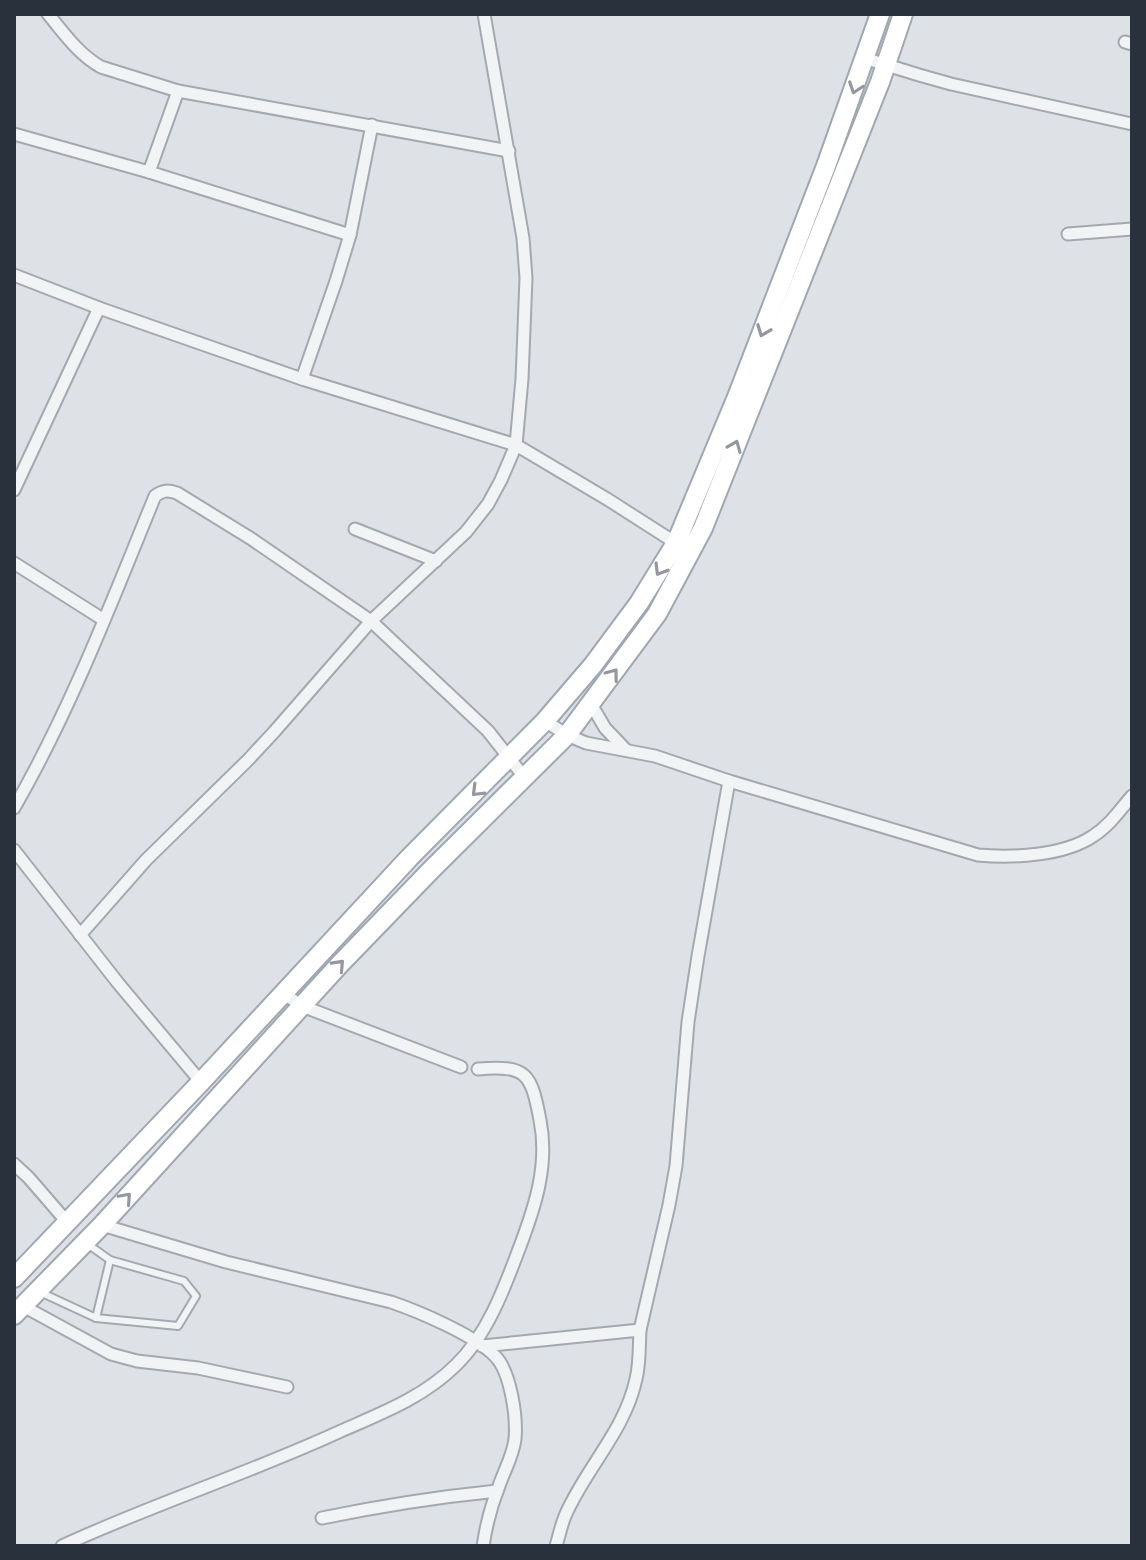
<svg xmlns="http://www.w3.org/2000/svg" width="1146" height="1560" font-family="'Alegreya Sans',sans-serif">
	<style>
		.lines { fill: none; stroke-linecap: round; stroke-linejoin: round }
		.service-casing { stroke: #a4a9b0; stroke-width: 10 }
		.minor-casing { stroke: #a4a9b0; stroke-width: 15 }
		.primary-casing { stroke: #9fa7b1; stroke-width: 22 }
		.service { stroke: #f1f3f5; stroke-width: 6 }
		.minor { stroke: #f1f3f5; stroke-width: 11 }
		.primary { stroke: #fff; stroke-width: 18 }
		.oneway { stroke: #94989e }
	</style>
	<rect width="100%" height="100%" fill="#dee2e7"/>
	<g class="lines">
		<g class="service-casing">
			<g id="service">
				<polyline points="40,1292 96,1318 178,1326 196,1296 184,1281 110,1260 89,1245"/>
				<polyline points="96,1318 110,1260"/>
			</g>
		</g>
		<g class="minor-casing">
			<g id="minor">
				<path d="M48,14c16,19 30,40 53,53l77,24 331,60"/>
				<polyline points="1125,42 1132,44"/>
				<polyline points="864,58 919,75 951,84 1132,124"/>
				<polyline points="14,134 149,172 350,235 336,281 302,379"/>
				<polyline points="149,172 178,91"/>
				<polyline points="1068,234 1132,229"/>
				<polyline points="350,235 372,125"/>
				<polyline points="14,275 99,308 302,379 516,445 607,499 679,545"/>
				<polyline points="14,490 99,308"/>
				<polyline points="355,529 436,561"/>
				<polyline points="14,563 104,620"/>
				<polyline points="591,704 605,728 626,750"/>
				<path d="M545,721l22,14 19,8 69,13 74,25 249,74c34,3 86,1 115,-19 16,-10 27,-26 39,-40"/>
				<path d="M14,808c57,-99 98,-207 141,-312 8,-6 13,-6 22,-3l73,45 121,83 117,110 37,47"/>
				<polyline points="14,850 118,983 201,1082"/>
				<polyline points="80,935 146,860 248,760 274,732 371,621 466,532 488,504 501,480 516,445 522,379 526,278 523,238 484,14"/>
				<polyline points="283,993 302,1006 461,1067"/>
				<polyline points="14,1164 29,1178 67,1222"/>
				<path d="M102,1225l124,37 165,40c29,10 83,33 104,54 16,16 22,62 20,83 -2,17 -11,32 -16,47 -8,20 -13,40 -16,60"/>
				<polyline points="23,1306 111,1354 137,1361 198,1368 287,1387"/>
				<polyline points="482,1346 640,1330 669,1205 676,1166 688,1022 698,956 729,781"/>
				<path d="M322,1518c58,-12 116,-21 175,-27"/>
				<path d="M62,1546c91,-42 188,-73 279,-115 41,-18 83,-34 115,-66 31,-30 48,-76 63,-116 16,-42 30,-84 21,-129 -9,-47 -13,-55 -62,-51"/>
				<path d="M556,1546c3,-10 5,-20 9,-30 20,-47 60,-85 71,-137 4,-16 3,-33 4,-49"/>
			</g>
		</g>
		<g class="primary-casing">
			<g id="primary">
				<polyline points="14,1278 201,1082 410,857 545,721 593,665 639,603 676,543 737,397 826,166 880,14"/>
				<polyline points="14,1315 102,1225 340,964 431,870 567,735 657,614 703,528 880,82 903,14"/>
			</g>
		</g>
		<use href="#service" class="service"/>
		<use href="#minor" class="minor"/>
		<use href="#primary" class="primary"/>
	</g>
	<defs><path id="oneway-chevron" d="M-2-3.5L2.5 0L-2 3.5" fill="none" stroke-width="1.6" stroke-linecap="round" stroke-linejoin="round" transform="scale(2)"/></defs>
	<g class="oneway">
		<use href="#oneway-chevron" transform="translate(855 88) rotate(109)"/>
		<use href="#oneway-chevron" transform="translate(763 331) rotate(111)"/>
		<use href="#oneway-chevron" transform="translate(735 446) rotate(-68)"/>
		<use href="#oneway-chevron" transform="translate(660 570) rotate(121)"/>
		<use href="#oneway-chevron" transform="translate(613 674) rotate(-53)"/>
		<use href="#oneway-chevron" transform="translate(477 791) rotate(135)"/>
		<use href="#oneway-chevron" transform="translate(339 965) rotate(-47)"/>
		<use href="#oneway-chevron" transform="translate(126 1198) rotate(-48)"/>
	</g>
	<rect width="1146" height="1560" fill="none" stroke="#29313c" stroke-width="32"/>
</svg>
